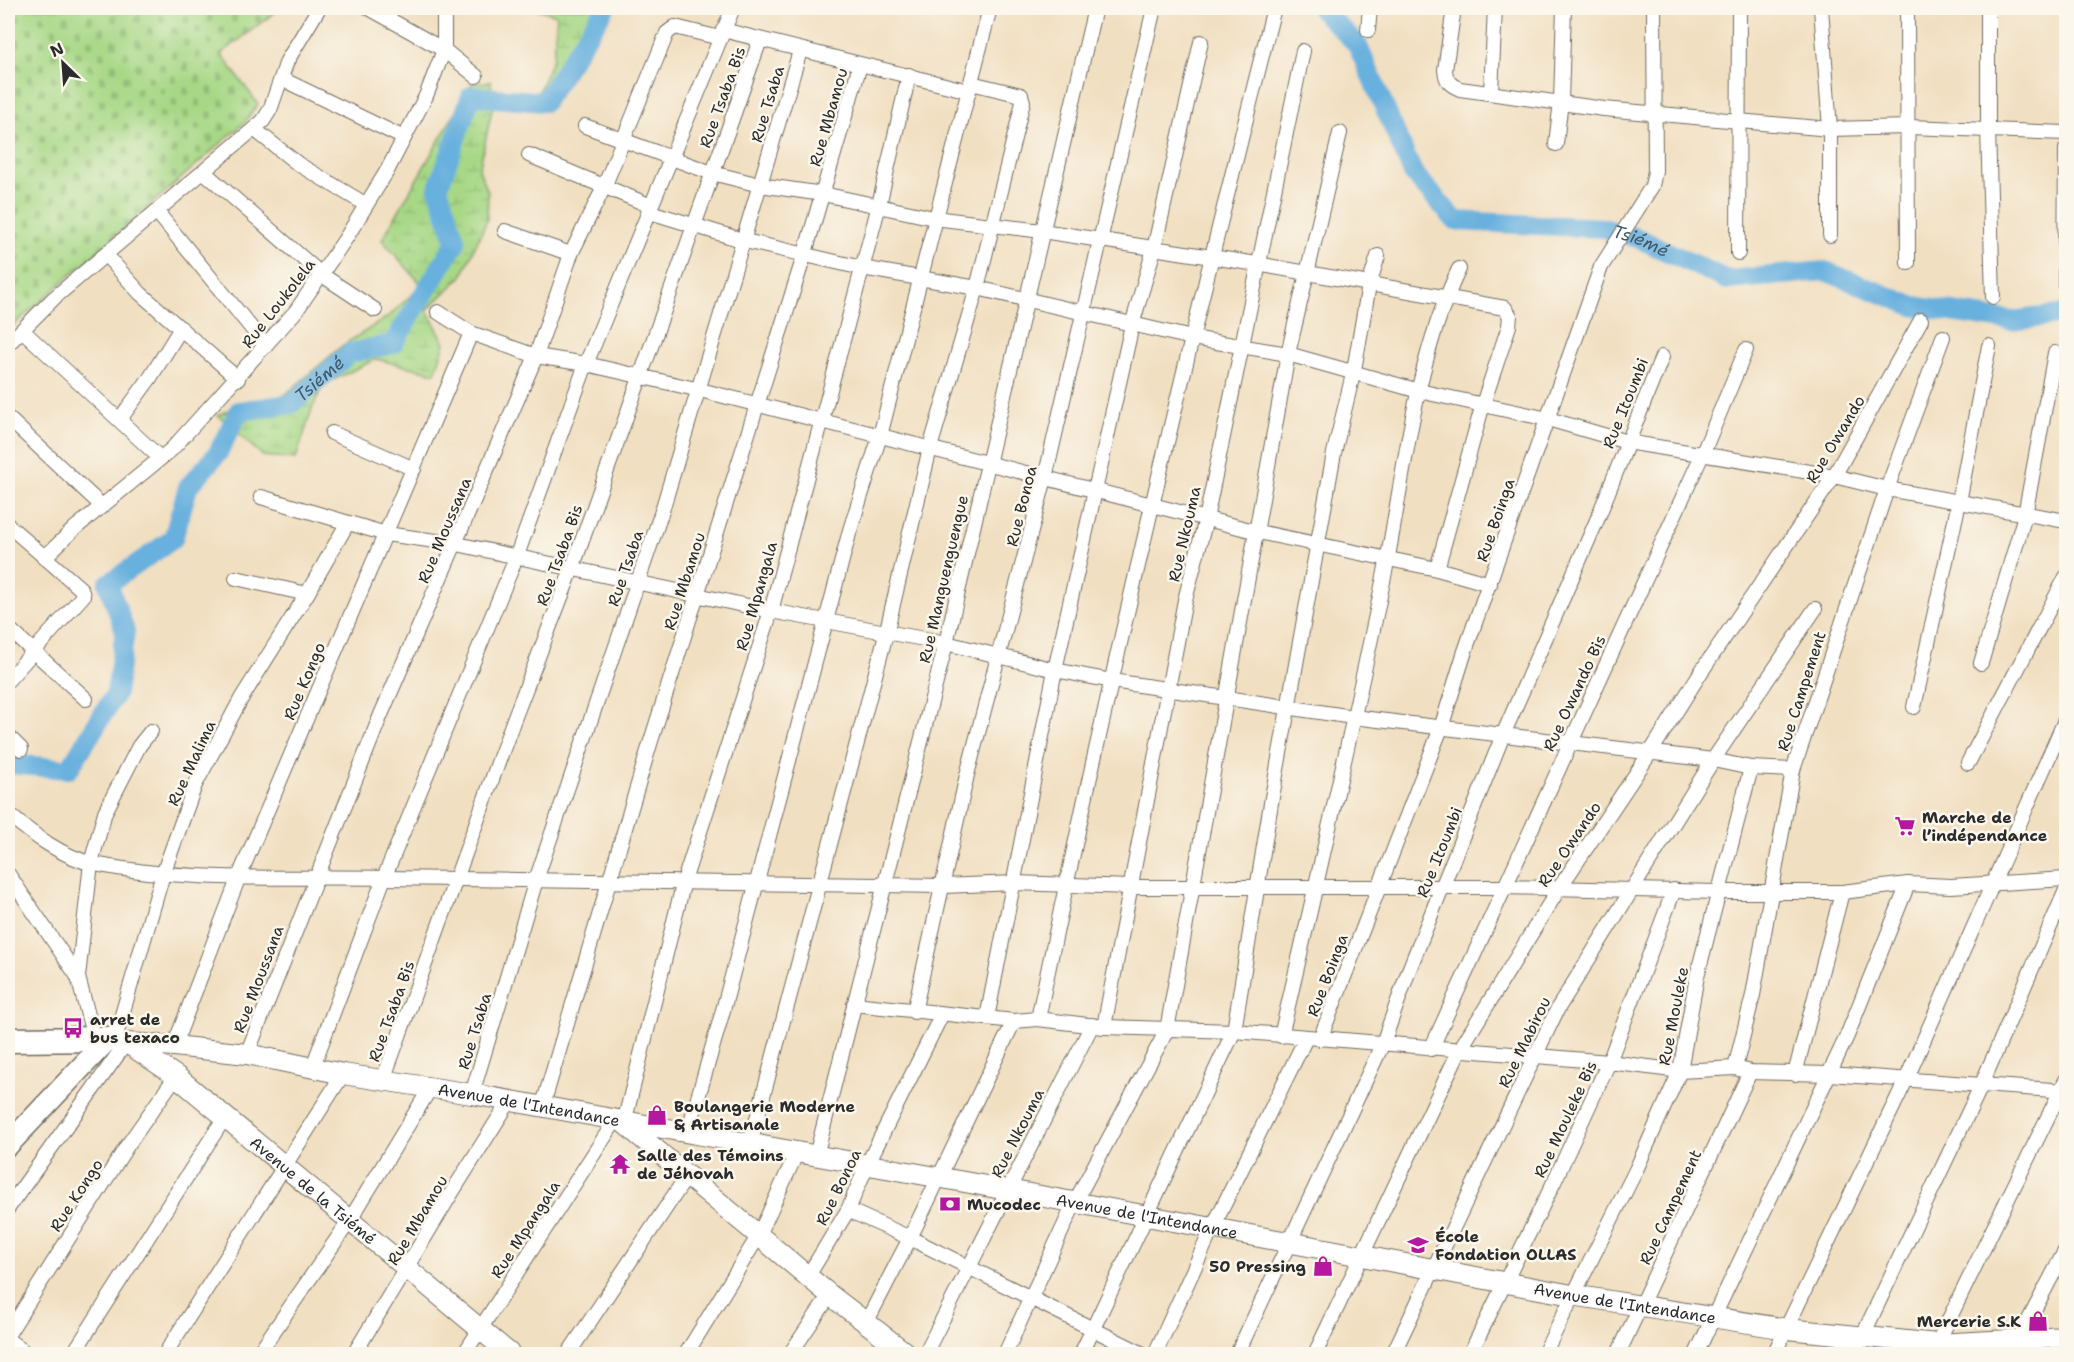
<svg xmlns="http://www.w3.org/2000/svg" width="2074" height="1362" font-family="'Shantell Sans',sans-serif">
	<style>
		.wetland { fill: url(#wetland-marsh); stroke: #698258; stroke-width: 1.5 }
		.cemetery { fill: url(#cemetery-stones); stroke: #698258; stroke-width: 1.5 }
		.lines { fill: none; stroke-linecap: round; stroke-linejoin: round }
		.river { stroke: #67b0de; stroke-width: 20 }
		.street-casing { stroke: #706a60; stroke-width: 16 }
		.secondary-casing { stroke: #706a60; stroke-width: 22 }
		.primary-casing { stroke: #706a60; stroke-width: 24 }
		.highway-casing { stroke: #706a60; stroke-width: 27 }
		.street { stroke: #fff; stroke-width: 14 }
		.secondary { stroke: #fff; stroke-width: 20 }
		.primary { stroke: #fff; stroke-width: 21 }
		.highway { stroke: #fff; stroke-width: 24 }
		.labels { text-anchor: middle; stroke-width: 5; stroke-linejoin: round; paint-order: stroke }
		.street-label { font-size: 16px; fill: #2b2b2b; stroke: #fbf7ec }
		.poi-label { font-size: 16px; font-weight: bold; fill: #2b2b2b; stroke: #fbf7ec; text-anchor: start }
		.water-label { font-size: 18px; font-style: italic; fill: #405a6a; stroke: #fbf7ec }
	</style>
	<defs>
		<pattern id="wetland-marsh" width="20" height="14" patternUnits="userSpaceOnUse" patternTransform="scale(1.5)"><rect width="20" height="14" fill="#a7d886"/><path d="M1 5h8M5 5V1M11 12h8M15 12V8" fill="none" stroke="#90ba74"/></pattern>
		<pattern id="cemetery-stones" width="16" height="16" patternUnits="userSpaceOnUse" patternTransform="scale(1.5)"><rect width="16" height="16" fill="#a7d886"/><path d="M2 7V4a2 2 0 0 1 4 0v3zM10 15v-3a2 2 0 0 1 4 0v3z" fill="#90ba74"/></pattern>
	</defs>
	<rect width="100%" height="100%" fill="#fbf7ec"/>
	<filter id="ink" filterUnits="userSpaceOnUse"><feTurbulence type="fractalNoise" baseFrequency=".0167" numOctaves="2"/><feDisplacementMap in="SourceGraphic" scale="12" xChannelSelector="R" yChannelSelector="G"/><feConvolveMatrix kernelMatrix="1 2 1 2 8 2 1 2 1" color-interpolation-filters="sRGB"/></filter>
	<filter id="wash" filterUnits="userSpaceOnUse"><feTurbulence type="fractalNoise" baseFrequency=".008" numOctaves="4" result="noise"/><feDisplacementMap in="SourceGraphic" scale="24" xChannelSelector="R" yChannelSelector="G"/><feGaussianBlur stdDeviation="1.35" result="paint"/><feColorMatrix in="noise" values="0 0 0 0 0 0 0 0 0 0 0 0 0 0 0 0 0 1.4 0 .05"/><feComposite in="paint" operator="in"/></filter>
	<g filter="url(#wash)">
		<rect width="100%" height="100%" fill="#f1dfc1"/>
		<g class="wetland">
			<polygon points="533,8 601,8 559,92 538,93 553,58 557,15"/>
			<polygon points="491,82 493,105 479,170 488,192 487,220 462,276 427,310 445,343 435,373 376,359 323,385 312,409 296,459 263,456 218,415 250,400 280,399 343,345 388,317 422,285 382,240 472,83"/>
		</g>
		<polygon class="cemetery" points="8,8 280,8 221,54 258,104 245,122 8,330"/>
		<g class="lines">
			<g class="river">
				<path id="s1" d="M1320,8l37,36 56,129 43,48 147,7 35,10 89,42 98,-9 88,35 98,15 55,-7"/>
				<path id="s2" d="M8,764l61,5 47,-76 9,-62 -17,-47 65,-45 15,-52 30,-34 21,-42 52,-7 59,-51 43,-9 63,-102 -18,-54 33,-92 73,6 61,-94"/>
			</g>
		</g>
	</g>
	<g filter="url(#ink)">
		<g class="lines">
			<g class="street-casing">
				<g id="street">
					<polyline points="369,8 444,50 476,76"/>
					<path d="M1454,8l-9,62c1,11 5,15 15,19l144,20 226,20 79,-2 157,6"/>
					<polyline points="1821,8 1830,129 1830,235"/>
					<polyline points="1907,8 1908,263"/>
					<polyline points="1988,8 1988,129 1993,297"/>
					<polyline points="723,30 969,91"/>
					<polyline points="1368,30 1370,8"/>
					<polyline points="282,79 404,138"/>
					<polyline points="1491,92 1495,8"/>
					<polyline points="585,126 712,173 760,185 823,194 934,218 1042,231 1257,264 1505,308 1510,316 1509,326 1483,404 1437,569"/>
					<polyline points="254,129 298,164 365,204"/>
					<polyline points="1556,144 1561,101 1564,8"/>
					<polyline points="529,155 651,206"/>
					<polyline points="204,172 322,275 375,310"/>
					<polyline points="157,212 266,346"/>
					<polyline points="650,212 745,241 862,268 977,288 1192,338 1288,354 1419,391 1548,419 1627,442 1834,476 1887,489 2066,521"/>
					<polyline points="505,231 571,254"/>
					<polyline points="1738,253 1739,8"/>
					<polyline points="106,255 140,293 238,379"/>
					<polyline points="2065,285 2066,149"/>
					<polyline points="438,312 471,333 536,356 586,364 700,390 1258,532 1437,569 1490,584"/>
					<polyline points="22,330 160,458"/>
					<polyline points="8,344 54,298 263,121 270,110 287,61 319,8"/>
					<polyline points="8,418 102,506"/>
					<polyline points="120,419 150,378 181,328"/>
					<polyline points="332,433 414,469"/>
					<polyline points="261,497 386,534 457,544 771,611 946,643 1055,670 1112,681 1353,717 1713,760 1751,768 1793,770"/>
					<polyline points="8,525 81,589 83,596 8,680"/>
					<polyline points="44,558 74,529 172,449 296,311 346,238 387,171 426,96 444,50 444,8"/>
					<polyline points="236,578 307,594"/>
					<polyline points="8,628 86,699"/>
					<polyline points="1981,663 2025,515 2055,353"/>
					<polyline points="1914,707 1959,502 1989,346"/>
					<polyline points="8,736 21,749"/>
					<polyline points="1968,763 2066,577"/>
					<path d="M8,814c24,20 54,43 86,50 96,19 193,12 290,14 187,3 373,4 559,8l72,-3 115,4h373l215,5h124l66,-8 43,2 115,-7"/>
					<polyline points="8,874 78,977"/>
					<polyline points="854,1004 1014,1021 1038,1019 1104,1027 1234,1031 1609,1062 1680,1071 1735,1068 1750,1072 1829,1074 2066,1091"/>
					<polyline points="914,1012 967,775 1045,478 1154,8"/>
					<polyline points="987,1018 1055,670 1132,325 1154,249 1201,42"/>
					<path d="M1038,1019c70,-339 151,-676 236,-1011"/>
					<polyline points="1104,1027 1185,600 1206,519 1303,51"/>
					<path d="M1281,1036c36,-154 72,-309 104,-464 20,-101 29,-209 74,-303"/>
					<polyline points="94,1038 78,977 91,863 105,812 139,746 151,731"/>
					<polyline points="115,1039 163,874 195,785 241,699 307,594 347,524"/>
					<polyline points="1320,1039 1441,728 1465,651 1601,267 1652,186 1655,171 1654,8"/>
					<polyline points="174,1046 238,879 471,333"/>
					<polyline points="1431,1049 1702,455 1746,350"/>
					<polyline points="247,1054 380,717 536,356 571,254 604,187 667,33 675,27 720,38"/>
					<polyline points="313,1066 384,878 516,558 586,364 733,8"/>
					<polyline points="1735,1068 1753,995 1793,770 1887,489 1943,337"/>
					<polyline points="1795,1074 1842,892"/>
					<polyline points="383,1080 514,719 572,569 760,40"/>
					<polyline points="472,1094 536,880 661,514 800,51"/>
					<polyline points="542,1108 650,744 805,253 860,65"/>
					<polyline points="624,1123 684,881 771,611 879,205 909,75"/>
					<polyline points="688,1132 722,1014 850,530 880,436 990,8"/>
					<polyline points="750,1145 886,634 930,448 977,288 1023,102 1021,95 971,83"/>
					<polyline points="816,1156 946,643 1095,8"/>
					<polyline points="8,1208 126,1043"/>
					<polyline points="848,1210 910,1238 1143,1354"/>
					<polyline points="808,1276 848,1210 867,1165 942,1014"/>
					<polyline points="866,1323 910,1238 1014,1021"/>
					<polyline points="8,1334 127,1146 176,1076"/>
					<polyline points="8,1340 27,1354"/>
					<polyline points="73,1354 225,1117"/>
					<polyline points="165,1354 343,1074"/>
					<polyline points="258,1354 350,1220 431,1087"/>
					<polyline points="354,1354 454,1189 509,1102"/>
					<polyline points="464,1354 615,1121"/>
					<polyline points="568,1354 687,1176"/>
					<polyline points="686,1354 759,1235 797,1152"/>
					<polyline points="790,1354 830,1295"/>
					<polyline points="925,1354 1092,1025"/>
					<polyline points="1005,1354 1075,1202 1167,1030 1288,354 1340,133"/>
					<polyline points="1081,1354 1234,1031 1271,803 1334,453 1354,370 1369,285 1378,256"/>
					<polyline points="1155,1354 1212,1229 1306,1038"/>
					<polyline points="1237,1354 1383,1043 1409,970 1503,735 1597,520 1662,357"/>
					<polyline points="1315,1354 1459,1051 1558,890 1650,753 1701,672 1834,476 1921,320"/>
					<polyline points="1393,1354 1558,1008 1713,760 1815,609"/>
					<polyline points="1470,1354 1554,1182 1609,1062 1674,890"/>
					<polyline points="1544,1354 1636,1170 1680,1071 1697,976 1751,768"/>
					<polyline points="1618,1354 1750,1072"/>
					<polyline points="1696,1354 1847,1036 1908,884"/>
					<polyline points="1774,1354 1906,1080 2066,718"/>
					<polyline points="1854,1354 1981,1086 2066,890"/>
					<polyline points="1932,1354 2066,1080"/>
					<polyline points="2011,1354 2066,1249"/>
				</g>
			</g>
			<g class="secondary-casing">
				<g id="secondary">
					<path id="s3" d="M126,1043l48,3 73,8 96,20 129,20 498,89 602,112 215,34 150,15 129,-7"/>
					<path id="s4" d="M130,1045l46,31 334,278"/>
					<polyline points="624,1123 830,1295 907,1354"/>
				</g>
			</g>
			<g class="primary-casing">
				<polyline id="primary" points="8,1145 108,1039"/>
			</g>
			<g class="highway-casing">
				<polyline id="highway" points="8,1040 108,1039"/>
			</g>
			<use href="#street" class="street"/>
			<use href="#secondary" class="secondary"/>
			<use href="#primary" class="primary"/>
			<use href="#highway" class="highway"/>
		</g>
	</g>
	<defs>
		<g id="supermarket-bare" transform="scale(1.62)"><path d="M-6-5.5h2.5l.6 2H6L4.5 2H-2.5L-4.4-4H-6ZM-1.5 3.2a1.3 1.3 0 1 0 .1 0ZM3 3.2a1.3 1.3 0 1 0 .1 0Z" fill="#b5179e" stroke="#fbf7ec" stroke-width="2.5" paint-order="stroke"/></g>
		<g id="bus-bare" transform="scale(1.62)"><path d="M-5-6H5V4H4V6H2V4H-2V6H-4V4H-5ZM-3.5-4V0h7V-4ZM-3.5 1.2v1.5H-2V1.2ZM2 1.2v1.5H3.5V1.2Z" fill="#b5179e" stroke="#fbf7ec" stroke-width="2.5" paint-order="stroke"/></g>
		<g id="shop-bare" transform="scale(1.62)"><path d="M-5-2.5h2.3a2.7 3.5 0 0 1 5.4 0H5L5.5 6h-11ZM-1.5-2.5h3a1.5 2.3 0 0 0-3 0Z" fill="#b5179e" stroke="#fbf7ec" stroke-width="2.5" paint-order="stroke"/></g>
		<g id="temple-bare" transform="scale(1.62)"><path d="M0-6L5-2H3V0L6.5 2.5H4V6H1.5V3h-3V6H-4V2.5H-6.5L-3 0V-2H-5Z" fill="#b5179e" stroke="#fbf7ec" stroke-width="2.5" paint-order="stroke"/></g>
		<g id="bank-bare" transform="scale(1.62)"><path d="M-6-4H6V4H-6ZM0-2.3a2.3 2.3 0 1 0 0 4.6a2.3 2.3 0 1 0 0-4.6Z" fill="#b5179e" stroke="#fbf7ec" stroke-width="2.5" paint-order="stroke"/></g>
		<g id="school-bare" transform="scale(1.62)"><path d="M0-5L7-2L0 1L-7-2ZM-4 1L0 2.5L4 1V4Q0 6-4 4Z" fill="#b5179e" stroke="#fbf7ec" stroke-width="2.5" paint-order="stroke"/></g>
	</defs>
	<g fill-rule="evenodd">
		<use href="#supermarket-bare" x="1905" y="826"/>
		<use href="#bus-bare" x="73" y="1028"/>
		<use href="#shop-bare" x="657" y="1115"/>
		<use href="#temple-bare" x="620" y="1164"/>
		<use href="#bank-bare" x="950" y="1204"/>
		<use href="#school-bare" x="1418" y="1245"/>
		<use href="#shop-bare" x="1323" y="1266"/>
		<use href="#shop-bare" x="2038" y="1321"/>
	</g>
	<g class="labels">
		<g class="street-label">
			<text transform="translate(722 97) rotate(-70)" y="6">Rue Tsaba Bis</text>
			<text transform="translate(767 104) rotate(-73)" y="6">Rue Tsaba</text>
			<text transform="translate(828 117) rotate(-74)" y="6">Rue Mbamou</text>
			<text transform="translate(278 303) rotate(-52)" y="6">Rue Loukolela</text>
			<text transform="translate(1625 403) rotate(-68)" y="6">Rue Itoumbi</text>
			<text transform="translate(1835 439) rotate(-59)" y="6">Rue Owando</text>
			<text transform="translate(1021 506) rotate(-76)" y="6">Rue Bonoa</text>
			<text transform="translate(1495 520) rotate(-71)" y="6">Rue Boinga</text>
			<text transform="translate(444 530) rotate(-67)" y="6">Rue Moussana</text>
			<text transform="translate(1184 534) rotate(-77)" y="6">Rue Nkouma</text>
			<text transform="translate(559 555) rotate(-70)" y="6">Rue Tsaba Bis</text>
			<text transform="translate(625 568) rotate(-71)" y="6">Rue Tsaba</text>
			<text transform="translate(943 579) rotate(-77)" y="6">Rue Manguenguengue</text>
			<text transform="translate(684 581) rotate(-72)" y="6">Rue Mbamou</text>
			<text transform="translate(756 596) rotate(-74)" y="6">Rue Mpangala</text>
			<text transform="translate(304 681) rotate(-67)" y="6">Rue Kongo</text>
			<text transform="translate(1801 691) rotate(-72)" y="6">Rue Campement</text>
			<text transform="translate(1574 693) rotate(-65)" y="6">Rue Owando Bis</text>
			<text transform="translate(191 763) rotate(-65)" y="6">Rue Malima</text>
			<text transform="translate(1569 844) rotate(-56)" y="6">Rue Owando</text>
			<text transform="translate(1439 852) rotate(-68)" y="6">Rue Itoumbi</text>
			<text transform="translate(1327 975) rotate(-69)" y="6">Rue Boinga</text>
			<text transform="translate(258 979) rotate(-69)" y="6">Rue Moussana</text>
			<text transform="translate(391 1011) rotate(-70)" y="6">Rue Tsaba Bis</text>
			<text transform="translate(1673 1016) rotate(-79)" y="6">Rue Mouleke</text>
			<text transform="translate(474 1031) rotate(-73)" y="6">Rue Tsaba</text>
			<text transform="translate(1524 1042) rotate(-64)" y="6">Rue Mabirou</text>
			<text dy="6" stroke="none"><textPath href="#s3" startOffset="408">Avenue de l'Intendance</textPath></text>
			<text transform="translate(1565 1119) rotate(-65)" y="6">Rue Mouleke Bis</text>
			<text transform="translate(1017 1133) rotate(-63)" y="6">Rue Nkouma</text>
			<text transform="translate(838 1187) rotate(-64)" y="6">Rue Bonoa</text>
			<text dy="6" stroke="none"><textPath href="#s4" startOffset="234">Avenue de la Tsiémé</textPath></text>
			<text transform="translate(76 1195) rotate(-57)" y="6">Rue Kongo</text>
			<text transform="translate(1670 1207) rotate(-65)" y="6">Rue Campement</text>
			<text dy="6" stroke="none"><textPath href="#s3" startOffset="1036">Avenue de l'Intendance</textPath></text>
			<text transform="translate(417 1220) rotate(-59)" y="6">Rue Mbamou</text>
			<text transform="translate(525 1229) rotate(-57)" y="6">Rue Mpangala</text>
			<text dy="6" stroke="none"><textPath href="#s3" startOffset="1522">Avenue de l'Intendance</textPath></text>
		</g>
		<g class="poi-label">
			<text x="1922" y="823">Marche de<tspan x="1922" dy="18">l’indépendance</tspan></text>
			<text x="90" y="1025">arret de<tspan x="90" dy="18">bus texaco</tspan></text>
			<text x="674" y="1112">Boulangerie Moderne<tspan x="674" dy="18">&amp; Artisanale</tspan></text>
			<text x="637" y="1161">Salle des Témoins<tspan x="637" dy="18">de Jéhovah</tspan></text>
			<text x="967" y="1210">Mucodec</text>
			<text x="1435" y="1242">École<tspan x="1435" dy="18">Fondation OLLAS</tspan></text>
			<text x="1306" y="1272" text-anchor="end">50 Pressing</text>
			<text x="2021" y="1327" text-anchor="end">Mercerie S.K</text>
		</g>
		<g class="water-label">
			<text dy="6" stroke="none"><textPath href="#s1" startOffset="444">Tsiémé</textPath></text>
			<text dy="6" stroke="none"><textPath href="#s2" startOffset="579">Tsiémé</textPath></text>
		</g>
	</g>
	<rect width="2074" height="1362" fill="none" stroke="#fbf7ec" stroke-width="30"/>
	<g transform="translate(63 63) rotate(335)" stroke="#fbf7ec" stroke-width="4.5" paint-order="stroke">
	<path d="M0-4.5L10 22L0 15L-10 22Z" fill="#2b2b2b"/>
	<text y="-9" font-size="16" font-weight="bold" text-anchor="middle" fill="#2b2b2b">N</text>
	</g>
</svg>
